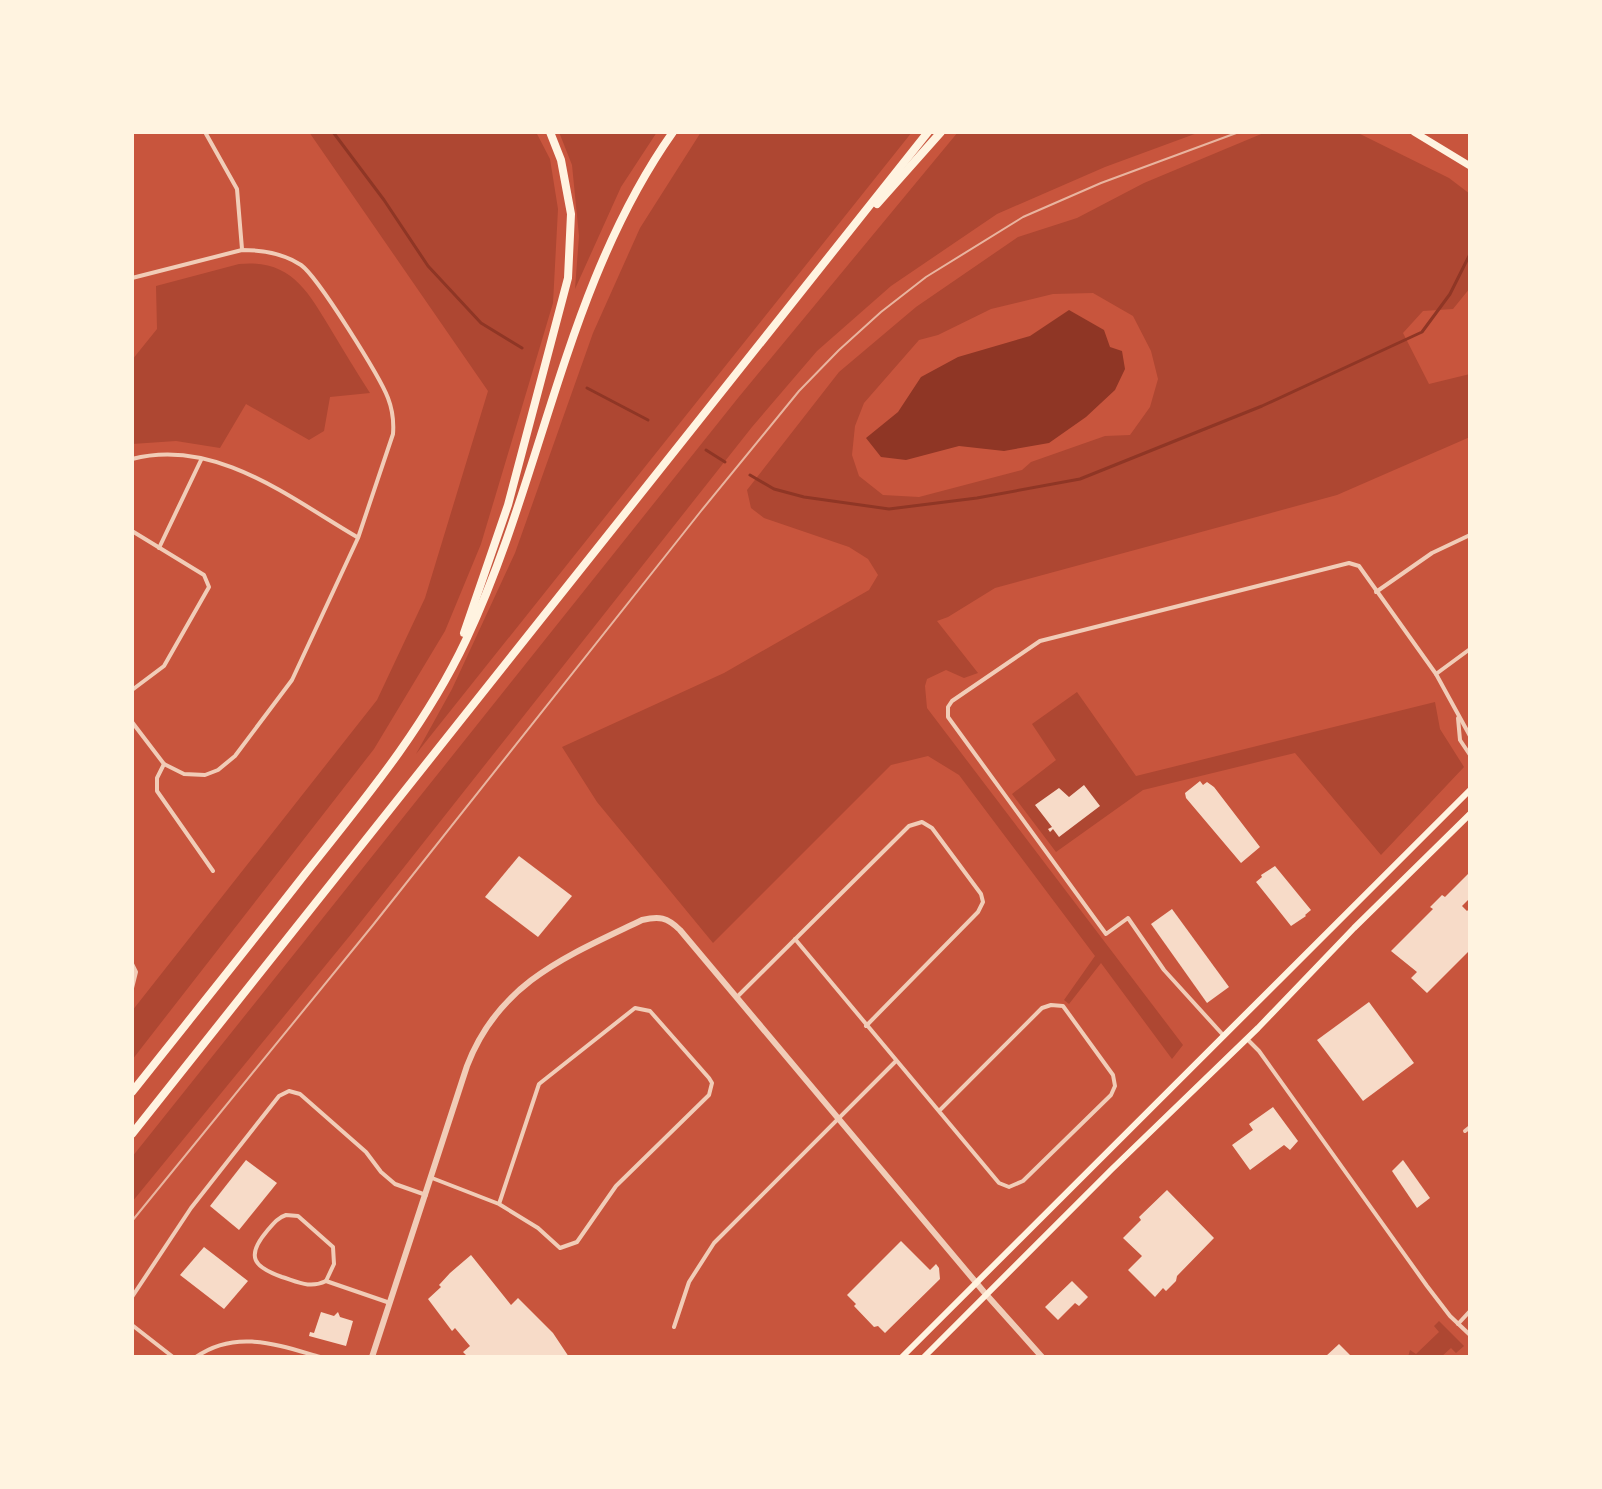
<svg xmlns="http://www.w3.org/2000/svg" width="1602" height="1489" font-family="'Open Sans',sans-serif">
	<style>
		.green { fill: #ae4732; fill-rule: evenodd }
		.water { fill: #8f3625 }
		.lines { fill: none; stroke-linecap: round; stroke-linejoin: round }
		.stream { stroke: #8f3625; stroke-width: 3 }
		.building { fill: #f7dbc8 }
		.minor { stroke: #f1ccb7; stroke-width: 4 }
		.tertiary { stroke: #f1ccb7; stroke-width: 6 }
		.secondary { stroke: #fff3e0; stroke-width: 6 }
		.primary { stroke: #fff3e0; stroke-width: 7 }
		.motorway { stroke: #fff3e0; stroke-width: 8 }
		.tram { stroke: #e9b49f; stroke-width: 2 }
	</style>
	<rect width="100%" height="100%" fill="#c8553d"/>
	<g class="green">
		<polygon points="309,132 536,132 550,159 558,209 553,303 481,544 445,631 374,749 132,1060 132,1011 377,700 425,598 488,391"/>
		<polygon points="559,132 657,132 621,187 575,289 579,236 572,165"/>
		<polygon points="701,132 912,132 416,754 452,689 515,553 593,333 640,228"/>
		<polygon points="958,132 1200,132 1105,167 997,214 891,286 817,351 752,427 352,933 132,1202 132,1157 738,398"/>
		<path d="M1266,132h90l93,46 21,16v94l-17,21 -30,2 -20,22 26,51 41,-10v63l-133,58 -342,93 -47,29 -11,4 41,52 -14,5 -18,-8 -19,9 -2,7 2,22 256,337 -11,14 -71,-96 -32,41 -5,-4 31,-44 -136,-181 -31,-19 -37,9 -178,178 -116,-141 -35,-55 162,-74 145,-83 9,-15 -10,-16 -19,-12 -85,-29 -13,-10 -4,-18 92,-118 77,-65 102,-70 59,-19 67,-35zM1093,293l40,23 18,35 7,28 -8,28 -20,28 -25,1 -74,26 -9,8 -103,27 -36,-2 -24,-19 -7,-21 3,-29 9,-23 55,-63 19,-5 53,-26 62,-15z"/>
		<path d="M239,264c51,-5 68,26 91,64 13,22 26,43 40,65l-40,4 -6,34 -15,9 -63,-36 -26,44 -44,-7 -44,3v-84l25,-31 -1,-43z"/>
		<polygon points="1077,692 1136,776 1435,702 1440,729 1464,767 1381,855 1295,753 1143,790 1056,852 1012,794 1056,760 1032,724"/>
		<polygon points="1439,1321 1464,1346 1456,1353 1451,1348 1441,1357 1408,1357 1410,1350 1416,1354 1439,1332 1434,1326"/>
	</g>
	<polygon class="water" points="1069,310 1104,330 1110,347 1122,351 1125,369 1115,390 1086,417 1049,443 1004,451 959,446 906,460 881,457 866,438 898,412 921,377 958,357 1030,336"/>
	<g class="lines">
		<g class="stream">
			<polyline points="333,132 384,200 428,266 481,323 522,348"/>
			<polyline points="587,388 648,420"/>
			<polyline points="706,450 725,462"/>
			<polyline points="750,475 774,489 804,497 889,509 977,498 1080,479 1262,406 1422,332 1450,294 1470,254"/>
		</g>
	</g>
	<g class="building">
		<polygon points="1200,781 1203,785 1207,782 1214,787 1260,847 1241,863 1186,798 1185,793"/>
		<polygon points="1084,785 1100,806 1059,837 1053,829 1050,832 1048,829 1052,827 1035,805 1059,788 1069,797"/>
		<polygon points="519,856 572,896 538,937 485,897"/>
		<polygon points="1275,866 1311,910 1305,915 1306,916 1291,926 1256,882 1262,877 1261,875"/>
		<polygon points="1470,872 1470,898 1462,906 1467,911 1470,908 1470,950 1427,993 1411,978 1417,972 1391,951 1433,909 1430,907 1442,895 1445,897"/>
		<polygon points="1172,909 1229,987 1207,1003 1151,924"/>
		<polygon points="1369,1002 1414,1063 1363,1101 1317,1040"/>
		<polygon points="1273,1107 1298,1141 1290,1150 1284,1145 1250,1170 1232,1145 1253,1130 1249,1124"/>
		<polygon points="246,1160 277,1183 239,1230 210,1206"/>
		<polygon points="1403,1160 1430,1198 1417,1208 1392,1171"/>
		<polygon points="1167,1190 1214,1238 1177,1276 1176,1281 1166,1291 1163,1288 1155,1297 1128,1270 1142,1256 1123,1238 1141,1220 1139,1217"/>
		<polygon points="901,1241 930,1270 936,1264 939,1268 940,1279 885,1333 878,1326 874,1327 854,1306 856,1304 847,1295"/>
		<polygon points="204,1247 248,1281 224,1309 180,1275"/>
		<polygon points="471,1255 511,1305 518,1298 553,1333 569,1357 468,1357 463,1352 470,1346 455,1328 452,1331 428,1299 441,1287 439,1285 450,1273"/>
		<polygon points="1072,1281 1088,1297 1079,1306 1075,1303 1058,1320 1045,1307"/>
		<polygon points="321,1312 334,1316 338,1312 340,1317 353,1321 346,1346 309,1336 310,1332 314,1333"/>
		<polygon points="1339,1344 1352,1357 1325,1357"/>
	</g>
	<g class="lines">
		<g class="minor">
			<polyline points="205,132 237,189 242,249"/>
			<path d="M132,278l110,-28c21,0 41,3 59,15 17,12 79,112 87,133 5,13 6,23 5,36l-35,104 -66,142 -57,76 -17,14 -13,5 -21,-1 -20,-10 -32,-42"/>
			<path d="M132,459c83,-22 158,39 225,78"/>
			<polyline points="132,531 204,575 209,587 164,666 132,690"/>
			<polyline points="159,548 201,460"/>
			<polyline points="1376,592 1432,553 1470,535"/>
			<polyline points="1436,674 1470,649"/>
			<polyline points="1458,718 1460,740 1470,755"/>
			<polyline points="164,764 157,778 157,791 213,871"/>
			<polyline points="795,939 999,1183 1009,1187 1023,1181 1111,1095 1115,1086 1113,1075 1063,1006 1051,1005 1042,1008 939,1111"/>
			<polyline points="132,964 136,972 132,988"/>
			<polyline points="737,997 909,826 922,822 932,828 981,894 983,902 978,912 866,1026"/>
			<polyline points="1224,1036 1164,970 1128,918 1106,934 948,717 948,707 952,701 1040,641 1349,563 1359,566 1436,674 1470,736"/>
			<polyline points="1247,1039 1259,1051 1427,1286 1450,1316 1470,1335"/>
			<polyline points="1465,1131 1470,1127"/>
			<polyline points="432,1178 499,1204 538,1228 560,1248 577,1242 616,1186 709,1095 712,1083 709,1078 650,1011 635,1008 539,1084 499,1204"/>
			<path d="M286,1215l12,1 35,31 1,17 -8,17c-16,8 -28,1 -44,-4 -28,-10 -37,-20 -15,-46 6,-7 10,-13 19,-16z"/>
			<polyline points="326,1281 390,1303"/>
			<polyline points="132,1297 191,1208 279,1096 289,1091 300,1094 366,1152 381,1172 395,1184 426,1195"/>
			<polyline points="1458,1324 1470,1311"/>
			<polyline points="132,1325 173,1357"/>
			<polyline points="674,1327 689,1282 714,1243 896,1061"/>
			<path d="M196,1357c40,-28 82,-12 124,0"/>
		</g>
		<path class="tertiary" d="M372,1357l95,-291c32,-84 100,-110 175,-146 17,-4 25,-3 38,10l304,362 58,65"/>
		<g class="secondary">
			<polyline points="902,1357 1470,790"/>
			<polyline points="924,1357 1112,1169 1258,1028 1354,928 1470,814"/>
		</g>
		<polyline class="primary" points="1414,132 1470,166"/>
		<g class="motorway">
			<polyline points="877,204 941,132"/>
			<polyline points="464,633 508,505 568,278 571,214 561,160 550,132"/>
			<path d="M132,1092c58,-73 116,-145 173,-218 59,-74 120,-147 161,-234 78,-166 99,-355 207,-508"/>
			<polyline points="132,1134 928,132"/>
		</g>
		<polyline class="tram" points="132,1221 373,925 701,511 799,391 839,350 881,312 926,277 1023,217 1101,183 1239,132"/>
	</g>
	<rect width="1602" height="1489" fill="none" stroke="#fff3e0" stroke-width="268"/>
</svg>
